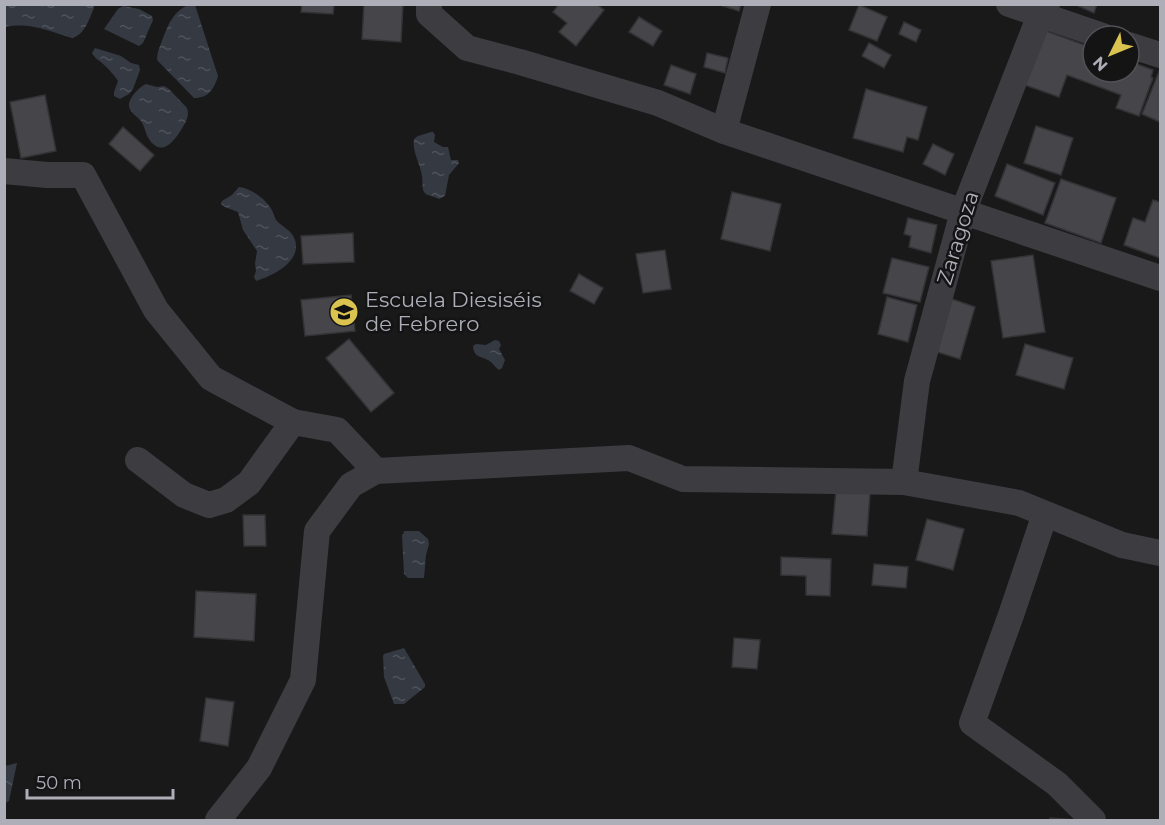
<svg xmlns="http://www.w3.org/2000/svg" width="1165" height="825" font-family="Montserrat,sans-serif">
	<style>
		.water { fill: url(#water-ripples) }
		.building { fill: #46464a; stroke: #333336; stroke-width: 1.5 }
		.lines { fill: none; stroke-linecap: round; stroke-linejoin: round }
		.minor { stroke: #3c3c41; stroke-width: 26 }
		.labels { text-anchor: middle; stroke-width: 5; stroke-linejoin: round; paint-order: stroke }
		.street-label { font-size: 21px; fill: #adaeb8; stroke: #141415 }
		.poi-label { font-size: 21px; fill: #adaeb8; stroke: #141415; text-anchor: start }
	</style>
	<defs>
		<pattern id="water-ripples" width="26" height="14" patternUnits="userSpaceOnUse" patternTransform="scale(1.5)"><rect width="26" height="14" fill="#343942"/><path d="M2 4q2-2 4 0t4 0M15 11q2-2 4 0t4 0" fill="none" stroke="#4f535b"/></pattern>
	</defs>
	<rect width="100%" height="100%" fill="#19191a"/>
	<g class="water">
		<path d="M94,4v4c-5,11 -9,27 -22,30 -24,-7 -41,-16 -67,-11v-22z"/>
		<path d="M190,4l5,1 23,71c-4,13 -9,22 -24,22l-37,-38c0,-7 2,-12 5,-19 6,-16 11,-30 28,-37z"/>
		<polygon points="123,6 139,9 152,16 153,20 143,43 139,46 104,29 118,9"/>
		<path d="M95,48l26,8 10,7 8,2 1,5 -7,19 -4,5 -9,5 -6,-3v-4l4,-11c-3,-5 -10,-13 -15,-17 -5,-5 -8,-5 -11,-11z"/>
		<path d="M146,84l11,3 7,-1 5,3 18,19c3,9 -2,15 -6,22 -8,13 -20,27 -32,9 -4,-6 -4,-12 -8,-18 -3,-4 -11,-8 -12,-15 -1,-7 10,-19 17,-22z"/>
		<path d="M431,132h2l2,3 -1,7 9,5h5l3,13h7l1,3 -10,12 -4,21 -6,3c-4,-2 -12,-4 -13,-5 -5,-3 -3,-13 -4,-18 -2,-13 -10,-24 -8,-37l4,-3z"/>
		<path d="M239,187c11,1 25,11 31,20 3,4 4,9 6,13 6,7 16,10 19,20 7,22 -23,36 -39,41l-2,-4 2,-6 -1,-7 2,-13 -14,-21 -5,-18 -13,-5 -4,-3 1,-3 10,-6z"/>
		<path d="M495,340l4,1 2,4 -2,4 6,11 -3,8 -3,2c-3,-2 -5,-5 -7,-7 -8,-8 -18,-3 -19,-17l3,-2 10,1z"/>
		<polygon points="405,531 419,531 428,539 429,544 426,555 424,578 408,578 404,574 402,535"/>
		<polygon points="404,648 425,684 425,687 404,704 394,704 384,677 383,656 384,654"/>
		<polygon points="17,763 9,801 5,803 5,766"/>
	</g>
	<g class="building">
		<polygon points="302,4 334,4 333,14 301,12"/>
		<polygon points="364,4 403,4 401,42 362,39"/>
		<polygon points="559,4 596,4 604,10 576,46 559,32 567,23 553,12"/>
		<polygon points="717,4 741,4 739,11"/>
		<polygon points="1074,4 1097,4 1094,13"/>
		<polygon points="859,5 887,17 877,41 849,30"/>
		<polygon points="639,17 662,31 653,46 629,32"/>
		<polygon points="904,22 921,30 916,42 899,34"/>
		<polygon points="1041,29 1093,48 1093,72 1129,72 1129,61 1153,70 1151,77 1153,78 1139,116 1116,108 1121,95 1067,75 1059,97 1022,84"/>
		<polygon points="869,43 891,55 884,68 862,56"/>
		<polygon points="707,53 728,58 725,73 704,67"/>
		<polygon points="671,65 696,74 690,94 664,85"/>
		<polygon points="1160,69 1160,122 1142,114"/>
		<polygon points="866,89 927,107 918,140 907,137 903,152 853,138"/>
		<polygon points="45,95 56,151 21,158 10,102"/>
		<polygon points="1036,126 1073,138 1061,175 1024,163"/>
		<polygon points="123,127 154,155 140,171 109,144"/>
		<polygon points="933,144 954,154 945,175 923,164"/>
		<polygon points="1007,164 1055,183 1043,215 995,196"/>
		<polygon points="1061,179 1116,198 1101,243 1045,223"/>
		<polygon points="732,192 781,204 770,251 721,239"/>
		<polygon points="1153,200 1160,202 1160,258 1124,245 1133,218 1145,222"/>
		<polygon points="908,218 937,225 931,253 909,247 911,236 904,234"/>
		<polygon points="353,233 354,262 303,264 301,236"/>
		<polygon points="665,250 671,289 643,293 636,254"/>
		<polygon points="1033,255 1045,332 1003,338 991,261"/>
		<polygon points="892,258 929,267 920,302 883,293"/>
		<polygon points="579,274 603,288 594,304 570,291"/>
		<polygon points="351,295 355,331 305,336 301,300"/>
		<polygon points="887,297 917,305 908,342 878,334"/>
		<polygon points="952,299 975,307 960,359 937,352"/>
		<polygon points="349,339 394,393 371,412 326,358"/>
		<polygon points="1025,344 1073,358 1064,389 1016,375"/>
		<polygon points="836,490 870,493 867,536 832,534"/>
		<polygon points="243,515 265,515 266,546 244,546"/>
		<polygon points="927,519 964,529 953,570 916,560"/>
		<polygon points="781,557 831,559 830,596 806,595 806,576 781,575"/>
		<polygon points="874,564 908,567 906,588 872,585"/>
		<polygon points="196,591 256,594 254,641 194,637"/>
		<polygon points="734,638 760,640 757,669 732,667"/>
		<polygon points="206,698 234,702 228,746 200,741"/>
		<polygon points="1050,818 1079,820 1050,820"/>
	</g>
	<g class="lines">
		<g class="minor">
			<polyline points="429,4 429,14 467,48 520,62 658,103 724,131 1160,278"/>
			<polyline points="1009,4 1103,36"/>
			<polyline points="1129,45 1160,55"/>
			<polyline points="724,131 758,4"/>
			<polyline points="4,171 47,175 83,175 156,310 211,378 293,422"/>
			<polyline points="138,460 184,495 209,505 226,500 249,483 293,422 337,430 376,471 351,485 317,531 303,680 259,768 218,820"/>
			<polyline points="376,471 629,458 683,479 904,482 1019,503 1122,545 1160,553"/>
			<polyline points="904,482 917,381 963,212 1040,15 1047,4"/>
			<polyline points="1045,514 1011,615 972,723 1057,784 1093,820"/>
		</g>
	</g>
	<defs>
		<g id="school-disc" transform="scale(1.5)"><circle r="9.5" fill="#dbc350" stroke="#141415"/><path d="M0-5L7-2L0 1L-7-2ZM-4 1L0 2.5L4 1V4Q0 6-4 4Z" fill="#111"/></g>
	</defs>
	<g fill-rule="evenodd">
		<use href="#school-disc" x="344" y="312"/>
	</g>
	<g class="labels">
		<g class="street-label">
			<text transform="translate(958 238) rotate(-73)" y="7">Zaragoza</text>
		</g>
		<g class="poi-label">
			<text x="365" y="307">Escuela Diesiséis<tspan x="365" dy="24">de Febrero</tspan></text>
		</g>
	</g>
	<rect width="1165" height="825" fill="none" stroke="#adaeb8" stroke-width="12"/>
	<g transform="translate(1111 54) rotate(227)"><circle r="28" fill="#141415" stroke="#515256" stroke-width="1.5"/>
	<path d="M0-4.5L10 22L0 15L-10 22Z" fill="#dbc350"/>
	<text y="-9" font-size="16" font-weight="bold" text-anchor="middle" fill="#adaeb8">N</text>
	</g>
	<path d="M27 789v9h146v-9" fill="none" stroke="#adaeb8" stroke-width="3"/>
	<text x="36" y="789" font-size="18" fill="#adaeb8" stroke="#141415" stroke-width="4.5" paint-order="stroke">50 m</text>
</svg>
